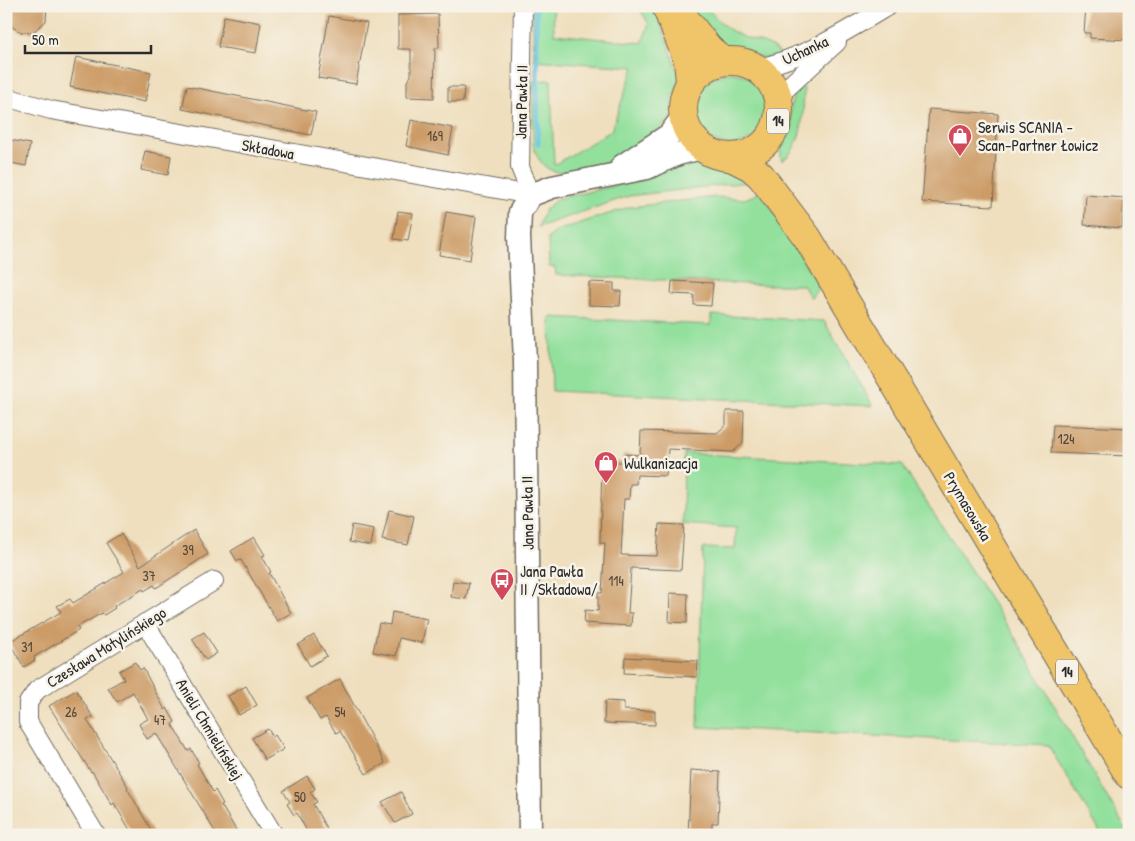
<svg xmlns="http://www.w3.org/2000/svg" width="1135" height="841" font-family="'Patrick Hand',sans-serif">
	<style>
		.green { fill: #93e09d; stroke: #5f8664 }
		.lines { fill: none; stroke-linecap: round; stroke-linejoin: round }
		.stream { stroke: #63c1e1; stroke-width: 5 }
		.building { fill: #cc9b66 }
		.minor-casing { stroke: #706a5e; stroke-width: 20 }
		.tertiary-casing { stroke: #706a5e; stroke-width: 25 }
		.primary-casing { stroke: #706a5e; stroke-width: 30 }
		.minor { stroke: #fff; stroke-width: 18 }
		.tertiary { stroke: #fff; stroke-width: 22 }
		.primary { stroke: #f0c469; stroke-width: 28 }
		.labels { text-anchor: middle; stroke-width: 5; stroke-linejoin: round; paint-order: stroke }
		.number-label { font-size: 14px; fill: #53473a }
		.shield { fill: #f7f3e8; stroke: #686764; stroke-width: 1 }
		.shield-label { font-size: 15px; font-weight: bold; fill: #2b2b2b }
		.street-label { font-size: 16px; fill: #2b2b2b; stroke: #f7f3e8 }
		.poi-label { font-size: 16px; fill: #2b2b2b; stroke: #f7f3e8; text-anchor: start }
	</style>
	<rect width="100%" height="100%" fill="#f7f3e8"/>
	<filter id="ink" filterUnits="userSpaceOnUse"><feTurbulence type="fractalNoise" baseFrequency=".02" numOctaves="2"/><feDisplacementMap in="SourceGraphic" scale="10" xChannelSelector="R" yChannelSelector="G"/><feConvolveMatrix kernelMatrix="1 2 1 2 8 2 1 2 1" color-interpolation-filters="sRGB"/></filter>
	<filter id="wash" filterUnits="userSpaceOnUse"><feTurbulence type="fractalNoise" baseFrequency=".0096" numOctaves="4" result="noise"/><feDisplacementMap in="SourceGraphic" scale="20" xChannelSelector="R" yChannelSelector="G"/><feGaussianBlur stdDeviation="1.12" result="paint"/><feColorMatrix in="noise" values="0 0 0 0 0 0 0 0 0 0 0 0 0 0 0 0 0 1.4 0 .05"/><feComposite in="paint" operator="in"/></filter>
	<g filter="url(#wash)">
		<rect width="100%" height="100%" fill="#efdfbe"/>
		<g class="green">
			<path d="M532,6h21l1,28 88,9 7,-19 -11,-18h16l26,71 -7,23 -2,19c-14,11 -27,24 -41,34 -10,7 -24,10 -36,13 -28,9 -51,14 -61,-21v-64l18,-1 3,85 57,-34 23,-64 -100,-7z"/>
			<path d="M685,6h21c11,15 23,25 40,32 14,5 26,5 35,18l-17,2 -35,-8z"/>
			<circle cx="731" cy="109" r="36"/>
			<path d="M800,84l4,5c-1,25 0,56 -22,72 -5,-14 4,-25 7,-39 3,-14 1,-26 11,-38z"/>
			<polygon points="692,159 733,169 748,182 629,196 538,227 545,210 557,199 614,186"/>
			<polygon points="761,192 818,284 818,289 811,298 803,285 768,285 556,275 555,267 549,267 548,238 559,230 630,207 715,197 745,199"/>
			<polygon points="711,315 824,321 873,406 552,391 550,317 711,325"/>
			<polygon points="684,453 902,465 1016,639 1129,835 1102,835 1048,745 698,727 703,548 735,549 736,528 683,524"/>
		</g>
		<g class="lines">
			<polyline class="stream" points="536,6 538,144"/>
		</g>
		<g id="blocks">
			<g class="building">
				<polygon points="7,6 47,6 46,21 32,33 21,32 12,27 7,17"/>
				<polygon points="1086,6 1129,6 1129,40 1090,38 1090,33 1084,33"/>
				<polygon points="438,14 439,48 435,48 434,98 407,97 407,81 411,76 411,49 398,49 398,15"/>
				<polygon points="224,16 261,23 256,53 218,47"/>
				<polygon points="329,16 367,23 356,84 318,78"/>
				<polygon points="76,57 151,72 145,102 70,87"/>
				<polygon points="187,86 316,112 311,135 182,109"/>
				<polygon points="448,87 464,87 463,102 448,102"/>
				<polygon points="929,109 998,114 993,206 922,202"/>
				<polygon points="411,120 453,128 448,155 406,146"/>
				<polygon points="6,139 30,144 26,166 6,162"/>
				<polygon points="145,151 171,156 168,175 141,170"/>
				<polygon points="1086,195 1124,198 1122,228 1084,225"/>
				<polygon points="398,211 413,213 408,241 394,239"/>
				<polygon points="446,212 476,217 470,260 439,255"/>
				<polygon points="672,281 713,283 711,306 694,305 694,295 671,294"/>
				<polygon points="589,282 614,283 614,291 621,291 620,306 589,305"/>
				<polygon points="726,411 744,411 743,443 733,452 668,449 666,476 637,475 636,484 630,484 629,499 624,499 621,555 657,556 659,524 684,525 681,570 631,568 628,613 632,613 631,626 584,623 585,610 598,611 598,593 602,593 605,543 600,543 602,462 623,462 623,454 640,455 641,431 717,433 726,425"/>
				<polygon points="1053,425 1129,428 1129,456 1051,453"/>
				<polygon points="389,510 414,516 408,545 382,540"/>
				<polygon points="352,525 374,529 371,546 349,542"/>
				<polygon points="194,530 208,554 156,588 154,585 144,591 143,589 114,606 115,608 104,615 102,613 77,627 79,630 34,657 35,660 24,667 9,642 61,612 57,606 70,599 73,603 124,572 106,543 121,534 140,566"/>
				<polygon points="254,537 265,555 262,556 271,572 269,573 291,613 277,621 241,560 237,561 231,551"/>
				<polygon points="453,581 469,583 466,599 451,597"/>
				<polygon points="670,593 688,594 687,623 669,622"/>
				<polygon points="392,612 427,619 422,643 399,638 396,656 373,652 379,623 390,625"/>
				<polygon points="204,632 217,653 206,660 192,639"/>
				<polygon points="314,635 327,656 310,666 298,645"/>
				<polygon points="625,657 698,661 697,677 624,673"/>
				<polygon points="135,662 140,670 143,668 165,710 167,708 175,722 172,724 188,751 191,749 199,763 197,764 213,792 215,790 223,804 221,805 239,835 217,835 156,733 147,739 139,724 148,719 133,692 117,702 108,688 124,679 119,671"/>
				<polygon points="340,679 385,763 366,774 340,731 336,733 326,717 320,720 307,698"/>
				<polygon points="246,686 257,705 239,715 228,696"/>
				<polygon points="76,690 93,717 87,720 128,787 127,788 154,835 133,835 114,803 112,805 92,771 91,772 49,706"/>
				<polygon points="605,701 624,702 624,710 655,711 655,725 604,723"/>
				<polygon points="268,729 273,737 275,735 284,749 265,760 252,738"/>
				<polygon points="691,770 720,772 718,823 712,823 712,835 688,835"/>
				<polygon points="307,776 315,789 310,792 317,802 313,804 330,835 309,835 297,813 294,815 287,804 290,802 283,791"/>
				<polygon points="401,792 412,814 395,823 382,802"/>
			</g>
		</g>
	</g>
	<g filter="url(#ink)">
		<use href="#blocks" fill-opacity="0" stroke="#706a5e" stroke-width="1"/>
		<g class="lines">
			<g class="minor-casing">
				<g id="minor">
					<polyline points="523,6 520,167 531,195"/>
					<path d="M757,68c44,-8 93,-39 131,-62"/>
					<polyline points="778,96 837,42"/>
					<polyline points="6,97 51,110 531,195"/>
					<polyline points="145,623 274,835"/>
					<polyline points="96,835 28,722 28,703 37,690 214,581"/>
				</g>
			</g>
			<g class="tertiary-casing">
				<g id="tertiary">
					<polyline points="622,166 669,135 682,118"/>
					<polyline points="530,835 525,361 519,237 520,212 531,195 552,187 647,168 678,154 701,148"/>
				</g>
			</g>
			<g class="primary-casing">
				<g id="primary">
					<polyline points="666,6 688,60 690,82"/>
					<polyline points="678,10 709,49 723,61"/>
					<circle cx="731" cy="109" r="48"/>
					<polyline points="733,158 751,167 761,176 807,237 1129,775"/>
				</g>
			</g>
			<use href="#minor" class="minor"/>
			<use href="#tertiary" class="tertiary"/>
			<use href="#primary" class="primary"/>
		</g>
	</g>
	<defs>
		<g id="shop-pin" transform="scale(1.25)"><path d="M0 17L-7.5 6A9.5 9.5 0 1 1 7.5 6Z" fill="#d1495b" stroke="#f7f3e8"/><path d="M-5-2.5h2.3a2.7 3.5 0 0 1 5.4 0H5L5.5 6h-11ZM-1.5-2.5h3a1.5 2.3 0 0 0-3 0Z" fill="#fff"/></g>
		<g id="bus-pin" transform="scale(1.25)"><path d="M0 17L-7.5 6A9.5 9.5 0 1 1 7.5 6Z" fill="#d1495b" stroke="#f7f3e8"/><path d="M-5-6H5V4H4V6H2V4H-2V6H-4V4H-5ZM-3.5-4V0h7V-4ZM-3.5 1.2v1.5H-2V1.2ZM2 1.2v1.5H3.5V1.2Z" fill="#fff"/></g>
	</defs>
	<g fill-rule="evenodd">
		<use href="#shop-pin" x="960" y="136"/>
		<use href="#shop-pin" x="606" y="463"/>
		<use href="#bus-pin" x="502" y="580"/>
	</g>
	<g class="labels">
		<g class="number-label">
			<text x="435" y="141">169</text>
			<text x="1066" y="444">124</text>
			<text x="188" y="555">39</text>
			<text x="149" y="581">37</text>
			<text x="616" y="586">114</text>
			<text x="27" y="652">31</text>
			<text x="71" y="717">26</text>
			<text x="340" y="717">54</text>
			<text x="160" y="725">47</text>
			<text x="300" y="802">50</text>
		</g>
		<g class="shield">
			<rect x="767" y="108.5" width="22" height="25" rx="4"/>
			<rect x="1056" y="659.5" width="22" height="25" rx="4"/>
		</g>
		<g class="shield-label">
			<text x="778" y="126">14</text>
			<text x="1067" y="677">14</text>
		</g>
		<g class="street-label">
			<text transform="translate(805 50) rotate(-25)" y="6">Uchanka</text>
			<text transform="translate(521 102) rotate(-89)" y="6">Jana Pawła II</text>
			<text transform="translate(268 149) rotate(10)" y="6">Składowa</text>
			<text transform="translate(968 506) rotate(59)" y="6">Prymasowska</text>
			<text transform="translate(527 513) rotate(-91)" y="6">Jana Pawła II</text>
			<text transform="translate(106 647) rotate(-32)" y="6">Czesława Motylińskiego</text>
			<text transform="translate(210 729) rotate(59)" y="6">Anieli Chmielińskiej</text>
		</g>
		<g class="poi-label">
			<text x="978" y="133">Serwis SCANIA -<tspan x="978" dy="18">Scan-Partner Łowicz</tspan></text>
			<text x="624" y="469">Wulkanizacja</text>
			<text x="520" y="577">Jana Pawła<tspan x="520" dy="18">II /Składowa/</tspan></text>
		</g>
	</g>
	<rect width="1135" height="841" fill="none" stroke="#f7f3e8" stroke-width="25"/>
	<path d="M25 45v8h126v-8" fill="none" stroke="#2b2b2b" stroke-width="2.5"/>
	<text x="32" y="45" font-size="15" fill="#2b2b2b" stroke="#f7f3e8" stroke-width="4" paint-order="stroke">50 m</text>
</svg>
